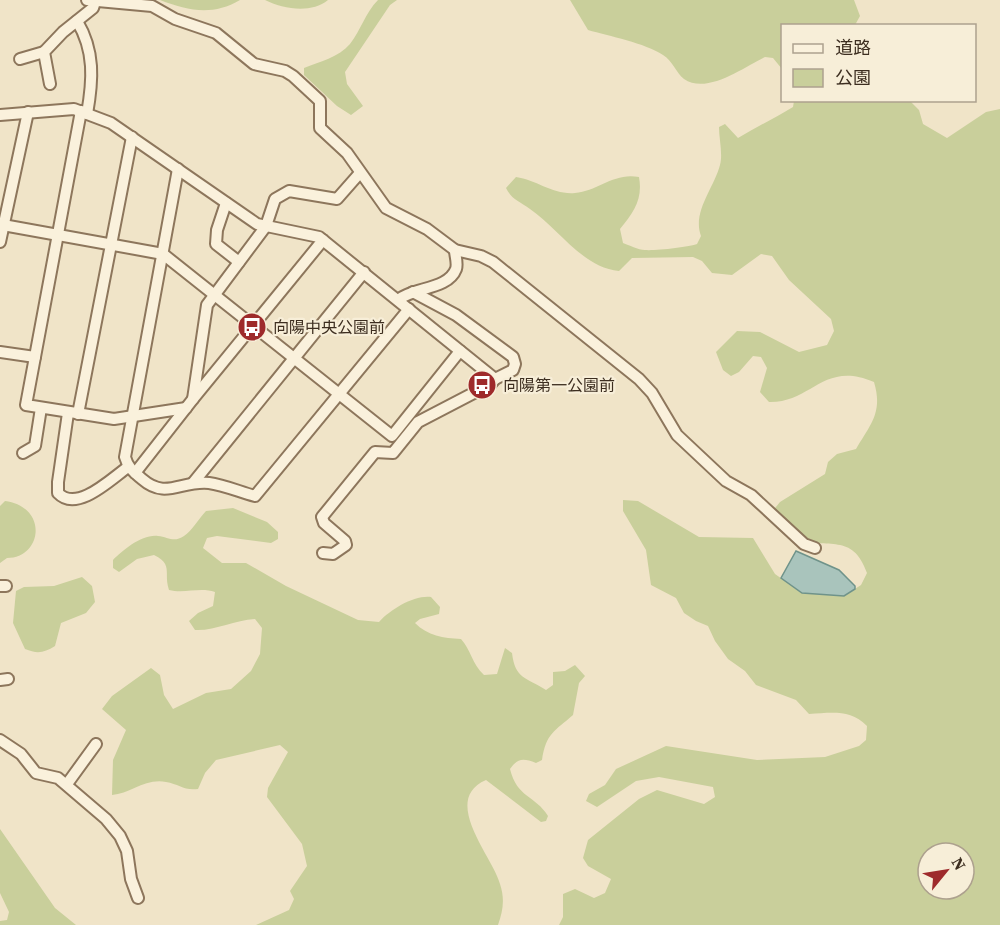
<svg xmlns="http://www.w3.org/2000/svg" width="1000" height="925" font-family="'Source Serif 4','Noto Sans JP',serif">
	<style>
		.green { fill: #c9cf9b; fill-rule: evenodd }
		.water { fill: #a9c4bc; stroke: #6f938a; stroke-width: 1.5 }
		.lines { fill: none; stroke-linecap: round; stroke-linejoin: round }
		.street-casing { stroke: #8d765c; stroke-width: 14 }
		.street { stroke: #faf1dc; stroke-width: 10 }
		.labels { text-anchor: middle; stroke-width: 4.5; stroke-linejoin: round; paint-order: stroke }
		.poi-label { font-size: 16px; fill: #3d2e20; stroke: #f7eed8; text-anchor: start }
	</style>
	<rect width="100%" height="100%" fill="#f0e4c8"/>
	<g class="green">
		<path d="M160,0h80c-27,16 -52,11 -80,0z"/>
		<path d="M265,0h63c-17,14 -45,9 -63,0z"/>
		<path d="M378,0h19l-7,5 -45,67 2,12 16,22 -12,9 -14,-9 -33,-31v-7c15,-6 35,-11 46,-24 11,-14 15,-31 28,-44z"/>
		<path d="M570,0h284l6,16 -5,9 -73,1v43l-9,-11 -8,-1c-21,10 -58,38 -81,22 -8,-6 -11,-18 -21,-24 -18,-12 -54,-19 -75,-25z"/>
		<path d="M794,101h116l9,9 4,14 24,14 39,-26 14,-3v816h-441l4,-8v-23l12,-5 19,9 11,-5 6,-14 -23,-13 -5,-8 5,-18 51,-41 18,-9 47,14 11,-7 -2,-10 -54,-10 -23,4 -39,26 -11,-6 3,-7 16,-9 11,-16 50,-23 91,14 68,-3 34,-11 7,-6 1,-14c-17,-17 -35,-13 -58,-12l-13,-14 -40,-15 -11,-14 -17,-12 -13,-18 -7,-15 -12,-5 -12,-8 -8,-15 -25,-13 -5,-35 -23,-39v-11l15,1 61,36 54,1 22,36 27,19 42,3 17,-11 6,-12c-15,-42 -39,-22 -70,-35 -8,-3 -17,-10 -24,-15l-2,-10 9,-11 45,-28 3,-12 9,-8 19,-5c15,-25 27,-37 18,-67 -51,-22 -62,21 -105,20l-9,-10 7,-24 -6,-11 -8,-1 -14,16 -8,4 -8,-6 -7,-18 21,-21 23,1 39,20 28,-7 7,-14 -3,-12 -42,-39 -17,-24 -11,-2 -29,21 -20,-2 -10,-12 -9,-4 -61,1 -13,13c-36,-3 -61,-43 -89,-62 -11,-8 -18,-9 -24,-21l10,-11c21,3 37,18 59,16 23,-2 39,-21 64,-16 4,22 -5,35 -19,52l3,14c6,2 15,7 22,7 9,1 45,-3 52,-6l4,-8c-9,-24 13,-48 19,-71 3,-11 -1,-26 -1,-38l6,-3 13,14c18,-11 37,-20 55,-31zM928,853h36v36h-36z"/>
		<path d="M5,501c44,6 37,57 2,57l-7,5v-57z"/>
		<path d="M233,508l34,14 11,10v7l-7,4 -54,-7 -10,2 -4,10 19,15h24l40,23 72,34 21,2c12,-13 35,-27 52,-25l9,10 -1,7 -19,5 -5,4c13,13 28,15 46,16 10,11 11,25 23,36l13,-1 8,-26 7,5c3,26 14,24 34,37l7,-5v-13l12,-1 10,-6 10,11 -6,7 -6,32c-18,16 -27,18 -31,45l-6,3c-13,-5 -18,-5 -26,6 7,29 25,26 38,47l-2,5 -5,1 -55,-42c-46,20 7,77 14,104 5,15 3,27 -2,41h-242l33,-15 5,-11 -4,-8 17,-25 -5,-22 -35,-47 1,-9 20,-36 -8,-7 -64,15 -11,13 -7,16c-14,2 -19,-5 -32,-7 -21,-4 -36,12 -54,13l1,-35 13,-30 -24,-21 10,-13 39,-28 9,7 4,20 9,14 33,-16 25,-4 20,-18 9,-17 2,-26 -7,-9c-21,1 -40,12 -60,11l-6,-9 9,-8 15,-7 2,-14c-15,-5 -31,2 -46,-2 -6,-17 5,-25 -15,-35l-17,4 -18,13 -6,-4v-8c10,-10 29,-26 45,-24 10,1 16,7 26,0 8,-5 15,-18 22,-25z"/>
		<path d="M82,577l10,9 3,16 -9,11 -25,10 -6,23c-11,7 -18,8 -30,3l-12,-26 3,-32 8,-4 30,-1z"/>
		<polygon points="0,829 55,908 76,925 0,925 0,921 7,920 9,912 0,893"/>
	</g>
	<polygon class="water" points="796,551 839,570 855,586 855,589 844,596 802,593 781,578"/>
	<g class="lines">
		<g class="street-casing">
			<g id="street">
				<polyline points="87,0 152,6 175,19 216,33 254,64 285,71 293,76 320,101 320,128 347,153 386,208 427,229 455,250 481,256 493,262 639,379 652,393 677,435 726,481 751,495 804,544 815,548"/>
				<path d="M77,21c18,30 16,59 10,93"/>
				<polyline points="20,59 44,52"/>
				<polyline points="50,84 44,52 63,32 93,8 95,2"/>
				<polyline points="81,111 26,405 114,419 186,408"/>
				<polyline points="0,115 74,109 111,123 257,224 319,237 495,379"/>
				<path d="M178,169l-53,288c3,11 9,15 17,22 24,21 39,1 67,4 15,2 31,9 46,13l154,-187"/>
				<polyline points="226,203 217,230 216,244 239,262"/>
				<polyline points="3,225 163,254 392,436 460,351"/>
				<polyline points="0,242 28,112"/>
				<path d="M398,300c15,-13 50,-10 58,-31 2,-6 -1,-13 -1,-19"/>
				<polyline points="0,352 35,357"/>
				<polyline points="193,399 207,305 266,226 275,199 289,191 337,199 359,174"/>
				<path d="M68,413l-10,69v11c19,20 53,-14 70,-26"/>
				<polyline points="78,414 132,137"/>
				<polyline points="23,453 35,446 41,408"/>
				<polyline points="135,473 193,399 323,240"/>
				<polyline points="193,483 364,272"/>
				<polyline points="323,553 333,554 346,545 345,541 324,523 322,517 375,452 393,453 418,422 491,384 495,379 513,370 515,364 513,357 456,315 413,292"/>
				<polyline points="0,586 6,586"/>
				<polyline points="0,680 8,679"/>
				<polyline points="0,740 21,754 36,773 58,778 106,819 120,836 127,851 131,879 138,898"/>
				<polyline points="67,784 96,744"/>
			</g>
		</g>
		<use href="#street" class="street"/>
	</g>
	<defs>
		<g id="bus-disc" transform="scale(1.5)"><circle r="9.5" fill="#9e2a2b" stroke="#f7eed8"/><path d="M-5-6H5V4H4V6H2V4H-2V6H-4V4H-5ZM-3.5-4V0h7V-4ZM-3.5 1.2v1.5H-2V1.2ZM2 1.2v1.5H3.5V1.2Z" fill="#fff"/></g>
	</defs>
	<g fill-rule="evenodd">
		<use href="#bus-disc" x="252" y="327"/>
		<use href="#bus-disc" x="482" y="385"/>
	</g>
	<g class="labels">
		<g class="poi-label">
			<text x="273" y="333">向陽中央公園前</text>
			<text x="503" y="391">向陽第一公園前</text>
		</g>
	</g>
	<rect x="781" y="24" width="195" height="78" fill="#f7eed8" stroke="#ada18e" stroke-width="1.5"/>
	<rect x="793" y="44" width="30" height="9" fill="#faf1dc" stroke="#ada18e" stroke-width="1.5"/>
	<text x="835" y="54" font-size="18" fill="#3d2e20">道路</text>
	<rect x="793" y="69" width="30" height="18" fill="#c9cf9b" stroke="#ada18e" stroke-width="1.5"/>
	<text x="835" y="84" font-size="18" fill="#3d2e20">公園</text>
	<g transform="translate(946 871) rotate(60)"><circle r="28" fill="#f7eed8" stroke="#ada18e" stroke-width="1.5"/>
	<path d="M0-4.5L10 22L0 15L-10 22Z" fill="#9e2a2b"/>
	<text y="-9" font-size="16" font-weight="bold" text-anchor="middle" fill="#3d2e20">N</text>
	</g>
</svg>
